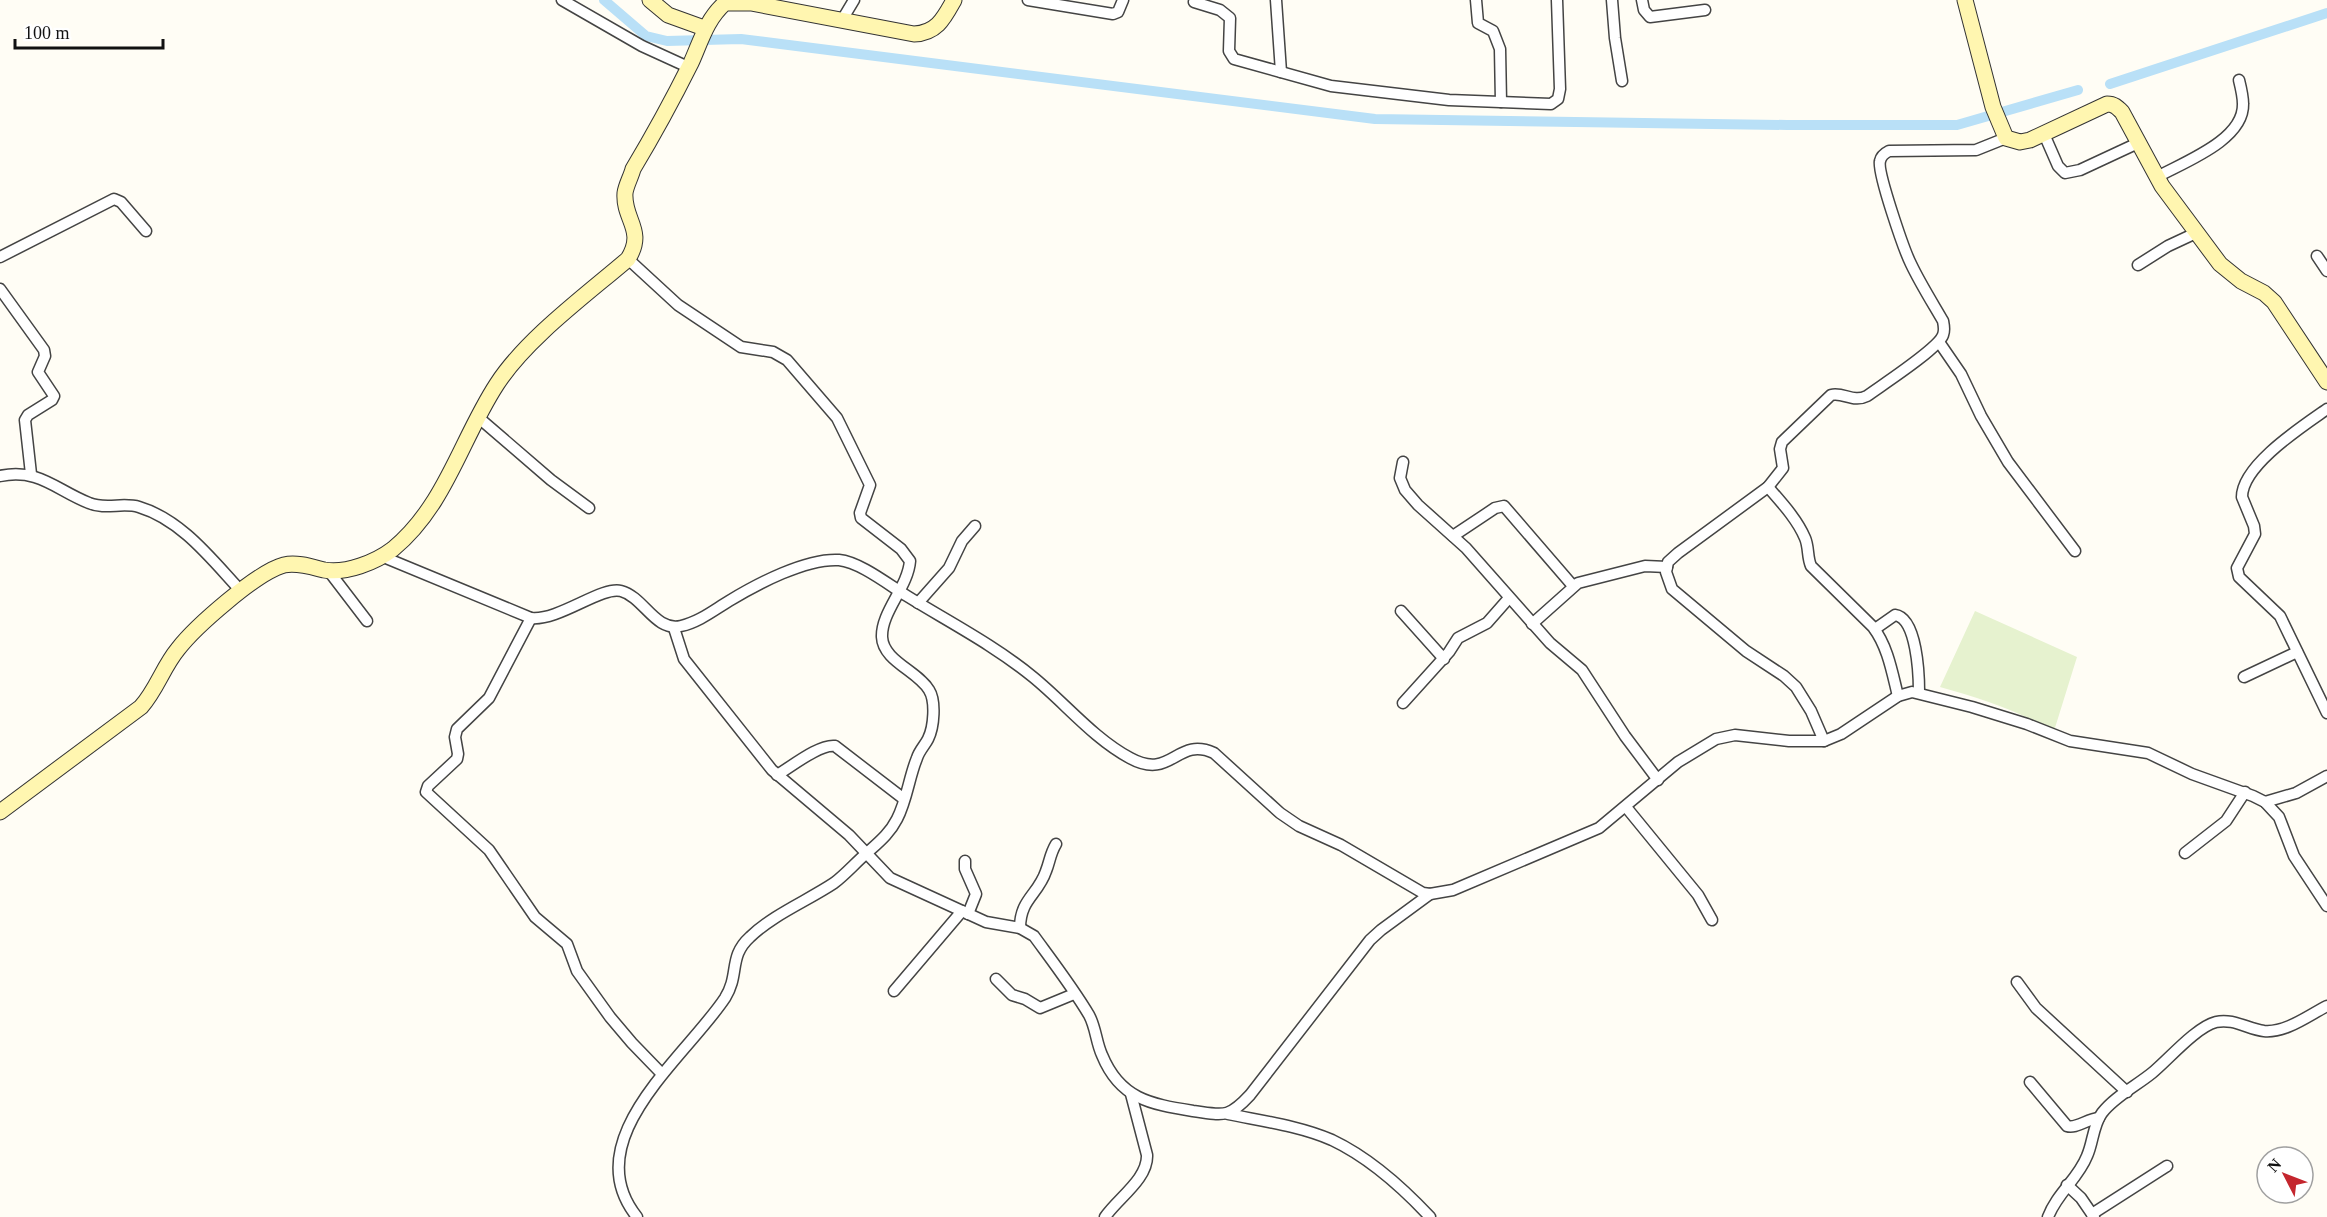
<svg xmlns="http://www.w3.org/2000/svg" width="2327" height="1217" font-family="Georgia,serif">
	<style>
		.pitch { fill: #e6f2cf }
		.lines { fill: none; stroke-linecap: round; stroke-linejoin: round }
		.canal { stroke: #b9e0f7; stroke-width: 10 }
		.street-casing { stroke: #444; stroke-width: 13 }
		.secondary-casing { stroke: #333; stroke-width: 17 }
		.street { stroke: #fff; stroke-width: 10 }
		.secondary { stroke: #fff6b0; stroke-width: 15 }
	</style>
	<rect width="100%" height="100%" fill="#fffdf5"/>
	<path class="pitch" d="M1975,611l102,46 -23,74c-36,-20 -74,-33 -114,-44z"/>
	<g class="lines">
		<g class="canal">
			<polyline points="604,0 646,36 667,41 741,39 1375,119 1787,125 1957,125 2078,90"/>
			<polyline points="2110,84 2327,13"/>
		</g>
		<g class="street-casing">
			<g id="street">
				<polyline points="562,0 642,46 688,67"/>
				<polyline points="1028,0 1113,14 1118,12 1123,0"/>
				<polyline points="1276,0 1281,72"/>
				<polyline points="1476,0 1478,23 1493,31 1500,49 1501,102"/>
				<polyline points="1612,0 1615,38 1622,81"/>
				<polyline points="1642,0 1644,10 1650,17 1705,10"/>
				<polyline points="1194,2 1220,10 1230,18 1229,51 1234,59 1331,86 1449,100 1551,104 1558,99 1560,89 1557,0"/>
				<polyline points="842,20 854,0"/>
				<polyline points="2044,134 2058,166 2065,173 2080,170 2138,143"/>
				<path d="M2157,177c27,-15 87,-37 86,-73 0,-8 -2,-16 -4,-24"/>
				<polyline points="2317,256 2327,271"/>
				<polyline points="0,257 114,199 121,202 146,231"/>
				<path d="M628,259l50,46 63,42 32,5 14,8 50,58 33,67 -10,28 1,5 40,31 9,12c-2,26 -29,51 -28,76 1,24 36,34 47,53 7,11 5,37 -1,49 -3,6 -9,12 -11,19 -8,19 -10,42 -20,61 -7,14 -18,23 -29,33 -12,10 -22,22 -34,31 -27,18 -60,31 -84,54 -22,20 -10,37 -25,61 -39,59 -150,142 -88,219"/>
				<polyline points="2138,265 2168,246 2198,232"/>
				<polyline points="0,289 44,350 45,356 38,372 54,396 52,400 28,415 25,420 31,474"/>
				<polyline points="1939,342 1961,374 1981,416 2008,462 2075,551"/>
				<path d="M2327,409c-24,17 -85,56 -85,88l12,29 1,8 -18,34 2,9 41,39 47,97"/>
				<polyline points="479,418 551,480 589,508"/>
				<polyline points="1403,462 1400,478 1405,490 1418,505 1466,548 1550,643 1582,670 1625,736 1658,780"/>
				<path d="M0,476c39,-8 56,14 89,27 16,7 34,-1 50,4 43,13 73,53 102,84"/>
				<path d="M1768,487c13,15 29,32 37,51 4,9 2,19 6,28l62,61c15,20 19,45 25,69"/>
				<polyline points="1453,536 1495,508 1504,506 1573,586"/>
				<path d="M381,556l150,62c28,3 70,-32 90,-27 23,6 34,41 60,35 18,-4 33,-16 48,-25 28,-17 77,-43 110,-41 21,2 50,25 68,36 42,26 87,49 126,81 32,26 60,61 97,81 42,23 46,-22 84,-5l66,60 19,13 42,19 82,48 7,1 23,-4 146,-62 79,-66 38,-23 19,-4 54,6h35l17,-7 57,-38 14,-4 60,15 55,17 43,17 78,12 44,21 61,22 12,6 14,15 15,39 33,50"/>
				<polyline points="328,570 367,621"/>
				<polyline points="918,603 949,568 962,541 975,526"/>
				<polyline points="1401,611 1444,659"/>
				<polyline points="531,618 489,698 457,729 455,737 458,754 457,759 428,786 426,792 489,850 535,917 567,944 577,971 610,1017 632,1043 662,1074"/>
				<polyline points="1532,624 1578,583 1645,566 1667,567"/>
				<path d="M674,628l10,31 88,111 77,65 41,43 96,44 34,6 14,8c19,26 39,52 55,79 7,13 7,27 13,40 18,44 48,49 91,56 30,4 35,8 57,-16l120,-155 11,-10 49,-36"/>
				<path d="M1875,629l20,-14c22,3 24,60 24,77"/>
				<polyline points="2244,677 2297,652"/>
				<polyline points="1403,703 1449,652 1458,638 1487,623 1509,598"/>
				<path d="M1824,741l-13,-30 -15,-24 -12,-11 -38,-25 -74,-62 -6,-17 2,-10 10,-9 90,-66 15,-19 -3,-19 2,-7 49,-47c13,-3 22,8 36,1 15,-11 71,-47 76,-61 2,-5 1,-9 0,-14 -11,-19 -23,-38 -32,-57 -7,-14 -34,-92 -31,-103 1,-5 5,-8 9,-10l87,-1 30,-12"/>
				<path d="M777,775c14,-8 42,-31 58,-29l69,53"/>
				<polyline points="2265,802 2296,793 2327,776"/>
				<polyline points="1626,807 1698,895 1712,920"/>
				<polyline points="2185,853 2226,821 2245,792"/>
				<polyline points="965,861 965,869 976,894 968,914"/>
				<path d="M1020,928c0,-29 18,-33 26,-57 4,-10 4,-17 10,-27"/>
				<polyline points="996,979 1012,995 1025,999 1040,1008 1074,994"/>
				<polyline points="2017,982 2036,1008 2127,1092"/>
				<polyline points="894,991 962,911"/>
				<path d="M2030,1082l37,44c9,3 20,-7 32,-8"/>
				<path d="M1228,1114c34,7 72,12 104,26 38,18 70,47 98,77"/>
				<polyline points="2067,1185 2081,1198 2094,1217"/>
				<polyline points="2092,1214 2167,1166"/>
				<path d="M1105,1217c13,-19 43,-38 42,-62l-16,-61"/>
				<path d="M2048,1217c9,-24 30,-38 39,-61 6,-13 6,-31 15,-43 12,-16 34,-27 50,-40 16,-13 44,-46 64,-51 17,-4 32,7 48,9 22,2 45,-16 63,-25"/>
			</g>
		</g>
		<g class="secondary-casing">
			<g id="secondary">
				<polyline points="650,0 668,15 704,28"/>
				<path d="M1965,0l28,107 13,31 14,4 10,-2 77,-36c7,0 10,3 15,8l40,74 58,78 21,17 23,12 10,9 53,80"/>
				<path d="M0,812l141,-105c16,-18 22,-40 37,-58 17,-22 79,-77 106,-84 13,-3 28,2 40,5 22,4 52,-8 69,-21 53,-44 68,-110 104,-165 29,-45 89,-89 131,-125 18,-29 -5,-39 -3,-66 1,-8 6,-16 8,-24 21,-35 40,-70 58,-106 10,-22 15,-43 34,-60h26l163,31c23,-1 30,-16 40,-34"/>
			</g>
		</g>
		<use href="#street" class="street"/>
		<use href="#secondary" class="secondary"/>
	</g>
	<g transform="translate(2285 1175) rotate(312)"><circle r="28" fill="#ffffff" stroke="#a0a0a0" stroke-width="1.5"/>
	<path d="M0-4.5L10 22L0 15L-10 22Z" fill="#c4262e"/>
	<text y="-9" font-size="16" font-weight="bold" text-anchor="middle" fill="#111111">N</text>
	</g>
	<path d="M15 39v9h148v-9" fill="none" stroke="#111111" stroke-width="3"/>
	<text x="24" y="39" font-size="18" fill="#111111" stroke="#ffffff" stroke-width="4.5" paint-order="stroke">100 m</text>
</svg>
